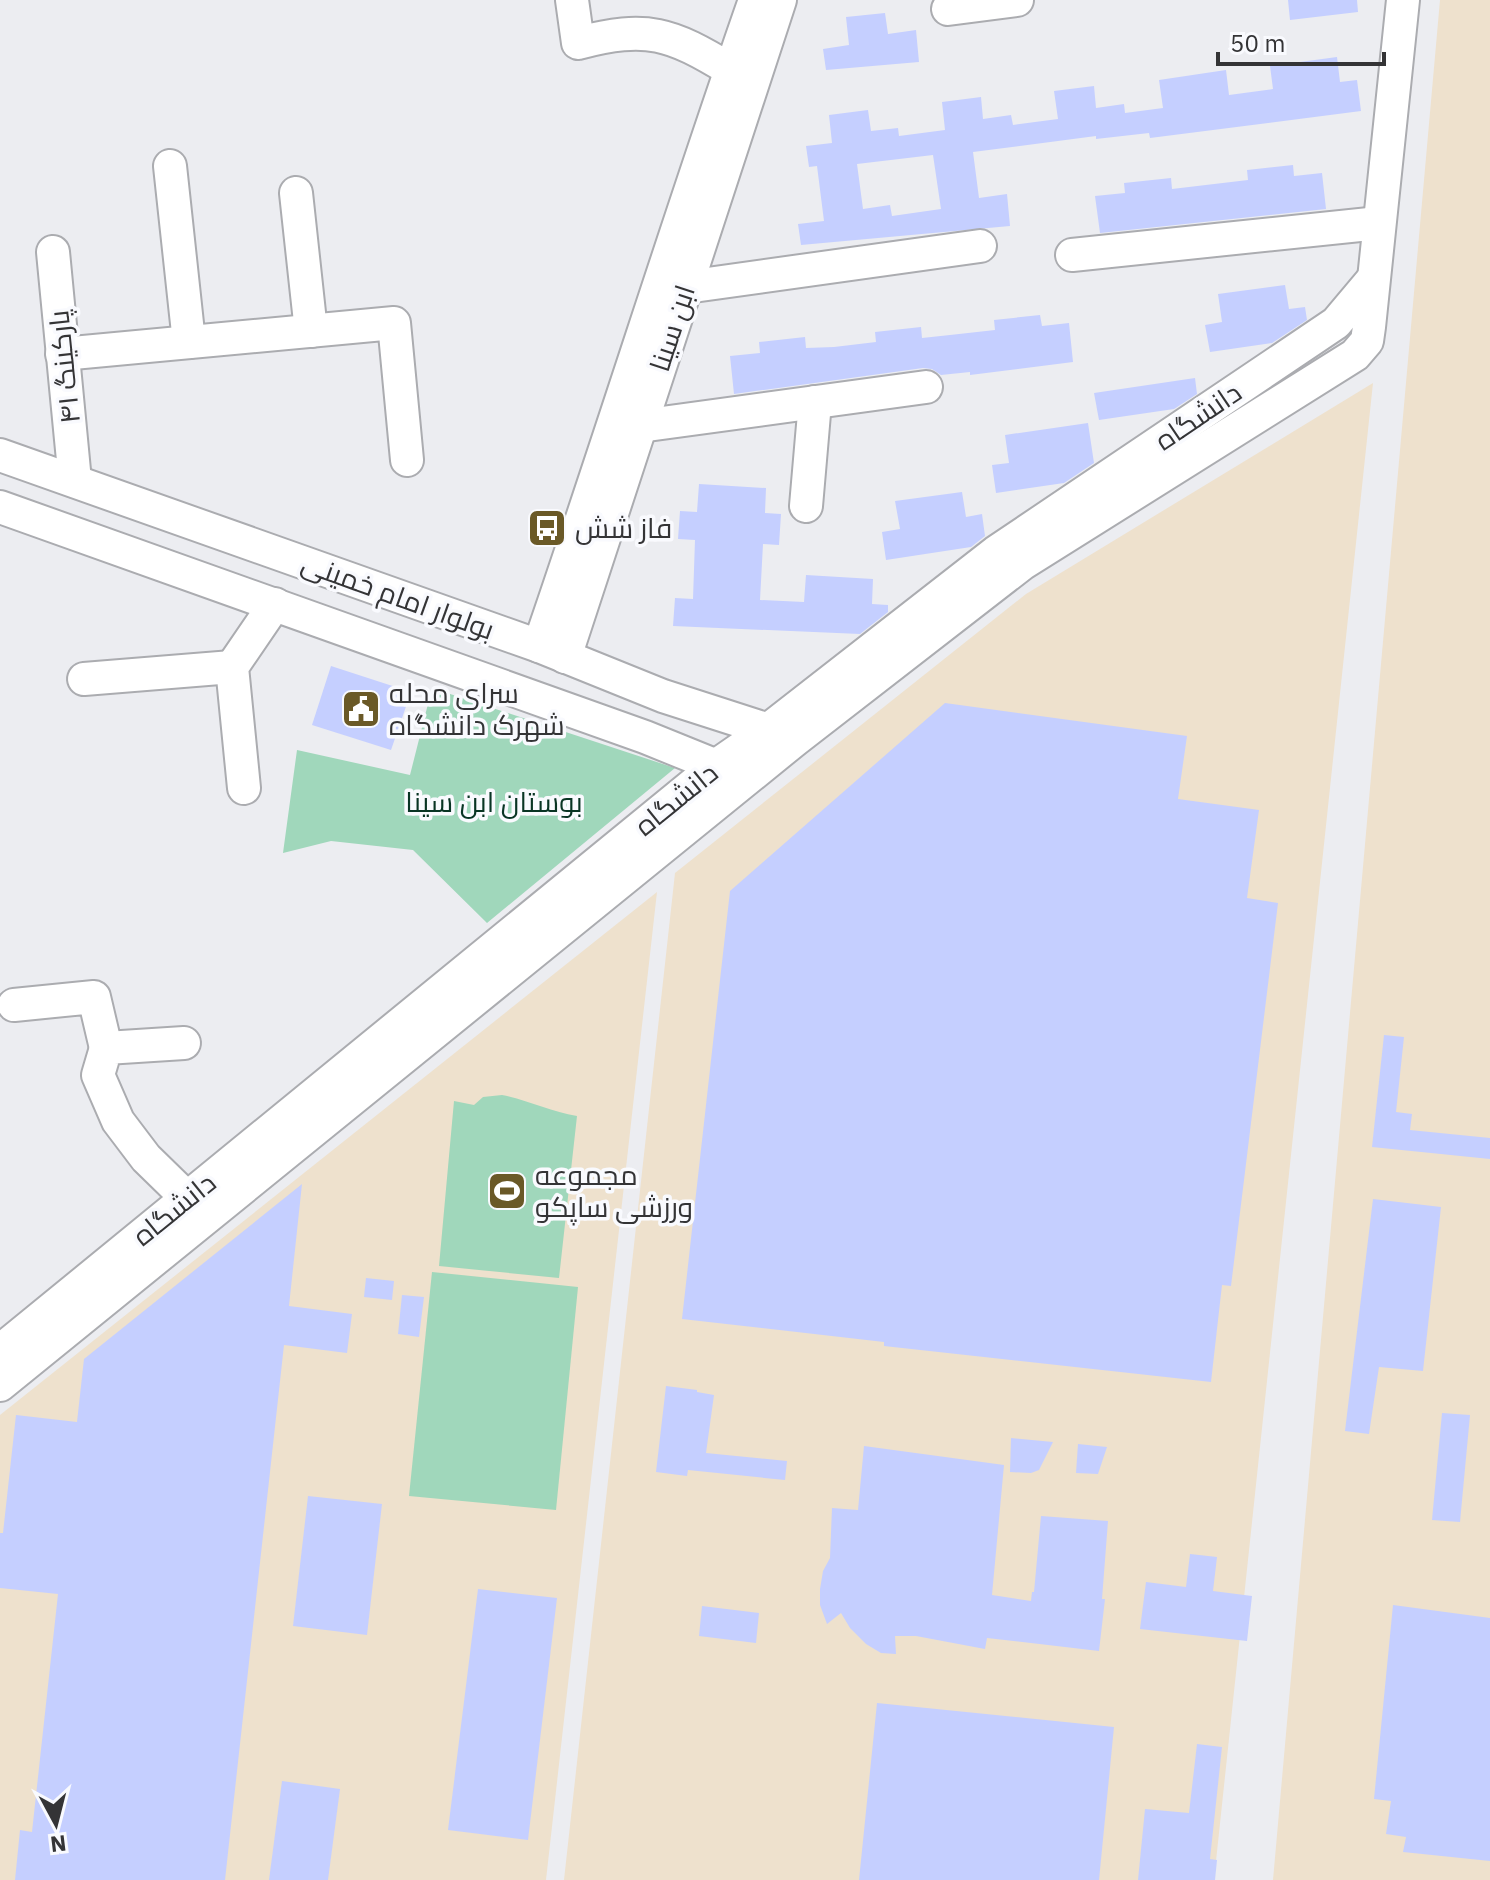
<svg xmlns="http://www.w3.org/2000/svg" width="1490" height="1880" font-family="'IBM Plex Sans',Cairo,sans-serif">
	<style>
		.industrial { fill: #eee1cd }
		.green { fill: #a0d7bb }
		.building { fill: #c5cfff; fill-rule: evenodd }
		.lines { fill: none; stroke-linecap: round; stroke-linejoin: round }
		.minor-casing { stroke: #abacb0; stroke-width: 36 }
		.minor { stroke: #fff; stroke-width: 32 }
		.labels { text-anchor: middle; stroke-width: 7; stroke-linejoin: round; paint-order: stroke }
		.street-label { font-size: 28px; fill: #343436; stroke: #f9fafe }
		.poi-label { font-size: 28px; fill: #343436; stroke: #f9fafe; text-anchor: start }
		.park-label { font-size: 28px; fill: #093524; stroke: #f9fafe }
	</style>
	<rect width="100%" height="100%" fill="#ecedf1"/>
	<g class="industrial">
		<polygon points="1440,0 1490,0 1490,1880 1273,1880"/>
		<polygon points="1373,383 1214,1880 564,1880 675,873 1026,594"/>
		<polygon points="657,892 546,1880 0,1880 0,1415"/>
	</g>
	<g class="green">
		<polygon points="432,688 675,768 487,923 413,850 331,841 283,853 297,750 410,775"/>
		<path d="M502,1095c26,5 49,17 75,21l-18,162 -120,-12 15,-165 20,4 9,-8z"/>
		<polygon points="432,1272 578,1287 556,1510 409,1496"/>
	</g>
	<g class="building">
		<polygon points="1288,0 1357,0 1358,12 1290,20"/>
		<polygon points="885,13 888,34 916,30 919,62 826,70 823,49 849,45 846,17"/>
		<path d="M1337,57l3,25 17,-2 4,31 -211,27 -1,-5 -53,6v-3l-123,16 6,46 28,-4 3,32 -209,19 -3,-21 26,-3 -7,-55 -8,1 -3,-21 26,-3 -3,-28 39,-5 3,21 27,-3 1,8 46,-6 -3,-28 39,-5 2,22 28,-4 2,10 45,-6 -4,-28 40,-5 2,22 28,-4 1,9 38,-5 -4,-28 67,-10 3,25 44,-6 -3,-23zM933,155l8,54 -49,7 -2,-11 -27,4 -6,-45z"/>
		<polygon points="1293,165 1294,176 1322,173 1326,209 1100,233 1095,196 1125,193 1124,183 1171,178 1172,189 1248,180 1247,170"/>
		<polygon points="1285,285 1289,309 1305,307 1307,320 1272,343 1210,352 1205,325 1222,322 1218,294"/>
		<polygon points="1040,315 1042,326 1069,323 1073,362 970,375 970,372 941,375 932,369 923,368 734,394 730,356 760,353 759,342 805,337 806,348 834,347 876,342 875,332 921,327 922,338 950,335 995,330 994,320"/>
		<polygon points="1195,378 1197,394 1174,409 1099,420 1094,393"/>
		<polygon points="1088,423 1094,463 1064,483 996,493 992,465 1009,463 1005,435"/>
		<polygon points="699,484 766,488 765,513 781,514 779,545 763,544 760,600 804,602 806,575 873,579 872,604 888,605 888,612 860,634 673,626 675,598 693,599 695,540 678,539 680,511 697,512"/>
		<polygon points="962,492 966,517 982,514 985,536 971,547 886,560 882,532 900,529 895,501"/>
		<polygon points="331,666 411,692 391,750 312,725"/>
		<polygon points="945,703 1187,736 1178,799 1259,810 1247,898 1278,903 1231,1286 1222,1285 1211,1382 884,1346 884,1342 682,1319 730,891"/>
		<polygon points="1384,1035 1404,1037 1396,1112 1412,1114 1410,1130 1490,1138 1490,1159 1372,1147"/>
		<polygon points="302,1184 289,1306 352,1314 347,1353 284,1345 225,1880 15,1880 20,1830 32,1832 58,1594 0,1588 0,1533 3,1533 16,1415 77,1422 84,1359"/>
		<polygon points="1373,1199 1441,1207 1423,1371 1379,1367 1369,1434 1345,1431"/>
		<polygon points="366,1278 394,1281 392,1300 364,1297"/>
		<polygon points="402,1295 424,1297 419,1337 398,1334"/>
		<polygon points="666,1386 697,1390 697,1392 714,1395 706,1453 787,1461 785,1480 688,1470 687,1476 656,1472"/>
		<polygon points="1442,1413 1470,1415 1460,1522 1432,1520"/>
		<polygon points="1011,1438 1053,1442 1039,1470 1031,1473 1010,1472"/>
		<polygon points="1078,1444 1107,1447 1098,1474 1076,1473"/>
		<polygon points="864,1446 1004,1465 992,1595 1031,1601 1032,1592 1034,1592 1041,1516 1108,1521 1102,1599 1105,1599 1099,1651 987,1638 985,1649 916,1636 895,1636 896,1654 881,1653 866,1644 850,1628 841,1613 827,1624 820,1605 820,1589 823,1571 830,1558 832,1508 858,1510"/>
		<polygon points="308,1496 382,1504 367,1635 293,1626"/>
		<polygon points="1190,1554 1217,1557 1213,1591 1252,1596 1247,1641 1140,1629 1146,1582 1186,1587"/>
		<polygon points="478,1589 557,1598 528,1840 448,1830"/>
		<polygon points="1393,1605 1490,1618 1490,1861 1403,1852 1406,1837 1386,1834 1391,1801 1374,1799"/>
		<polygon points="702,1606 759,1613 756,1643 699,1636"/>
		<polygon points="877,1703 1114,1727 1099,1880 859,1880"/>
		<polygon points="1197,1744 1222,1747 1210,1859 1217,1860 1215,1880 1138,1880 1145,1809 1189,1813"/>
		<polygon points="282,1781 340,1789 328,1880 269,1880"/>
	</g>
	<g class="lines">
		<g class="minor-casing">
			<g id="minor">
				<path d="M572,0l6,43c70,-18 92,-10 153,27"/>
				<polyline points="948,9 1017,0"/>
				<polyline points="170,166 189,342"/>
				<polyline points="296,193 311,331"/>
				<polyline points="53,252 75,481"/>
				<polyline points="1072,255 1379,223"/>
				<polyline points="686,287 980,246"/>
				<polyline points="62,354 394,323 407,460"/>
				<polyline points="640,426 926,387"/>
				<polyline points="0,455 539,646 663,696 781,734"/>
				<polyline points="806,506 815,402"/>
				<polyline points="0,507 645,737 734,773"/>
				<path d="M539,646c74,-215 141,-432 216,-646"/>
				<polyline points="565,657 780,0"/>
				<polyline points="84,679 232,667"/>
				<polyline points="244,788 232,667 275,604"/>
				<polyline points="14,1005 94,997 106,1048"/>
				<polyline points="184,1043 106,1048 98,1075 118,1121 146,1158 187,1198"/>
				<polyline points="0,1351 717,765 769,729 996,552 1336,323 1373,279"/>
				<polyline points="0,1385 795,740 1022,564 1355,355 1367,341 1369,327 1403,0"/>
			</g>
		</g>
		<use href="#minor" class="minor"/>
	</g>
	<defs>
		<g id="bus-square" transform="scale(2)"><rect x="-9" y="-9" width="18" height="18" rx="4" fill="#6a5927" stroke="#f9fafe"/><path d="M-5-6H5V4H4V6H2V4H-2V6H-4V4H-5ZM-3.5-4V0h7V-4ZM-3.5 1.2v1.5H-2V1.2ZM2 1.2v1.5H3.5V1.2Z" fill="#fff"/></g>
		<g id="civic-square" transform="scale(2)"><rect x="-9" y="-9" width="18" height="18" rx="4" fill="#6a5927" stroke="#f9fafe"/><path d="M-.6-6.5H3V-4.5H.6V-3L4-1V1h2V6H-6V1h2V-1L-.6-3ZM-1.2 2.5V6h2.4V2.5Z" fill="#fff"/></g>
		<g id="stadium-square" transform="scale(2)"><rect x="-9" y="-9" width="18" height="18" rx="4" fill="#6a5927" stroke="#f9fafe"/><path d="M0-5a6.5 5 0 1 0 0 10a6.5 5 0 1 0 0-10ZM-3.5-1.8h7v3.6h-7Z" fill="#fff"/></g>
	</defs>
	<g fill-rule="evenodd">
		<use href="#bus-square" x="547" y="528"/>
		<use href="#civic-square" x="361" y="709"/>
		<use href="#stadium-square" x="507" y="1191"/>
	</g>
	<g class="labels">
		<g class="street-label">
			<text transform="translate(672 328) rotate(-72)" y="10">ابن سینا</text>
			<text transform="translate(64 367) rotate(-96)" y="10">پارکینگ ۴۱</text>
			<text transform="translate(1198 416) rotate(-34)" y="10">دانشگاه</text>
			<text transform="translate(398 596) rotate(20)" y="10">بولوار امام خمینی</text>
			<text transform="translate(676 799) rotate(-39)" y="10">دانشگاه</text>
			<text transform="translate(174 1209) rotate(-39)" y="10">دانشگاه</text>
		</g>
		<g class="poi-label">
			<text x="575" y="538">فاز شش</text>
			<text x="389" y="703">سرای محله<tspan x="389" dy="32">شهرک دانشگاه</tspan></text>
			<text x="535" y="1185">مجموعه<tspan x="535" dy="32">ورزشی ساپکو</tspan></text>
		</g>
		<g class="park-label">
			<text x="494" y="812">بوستان ابن سینا</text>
		</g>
	</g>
	<g transform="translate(56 1824) rotate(173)" stroke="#f9fafe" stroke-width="6" paint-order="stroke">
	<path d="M0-6L14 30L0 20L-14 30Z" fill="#343436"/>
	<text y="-12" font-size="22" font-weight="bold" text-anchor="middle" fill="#343436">N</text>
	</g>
	<path d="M1218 52v12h166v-12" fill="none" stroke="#343436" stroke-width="4"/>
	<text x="1230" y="52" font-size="24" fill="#343436" stroke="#f9fafe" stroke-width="6" paint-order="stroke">50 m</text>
</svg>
